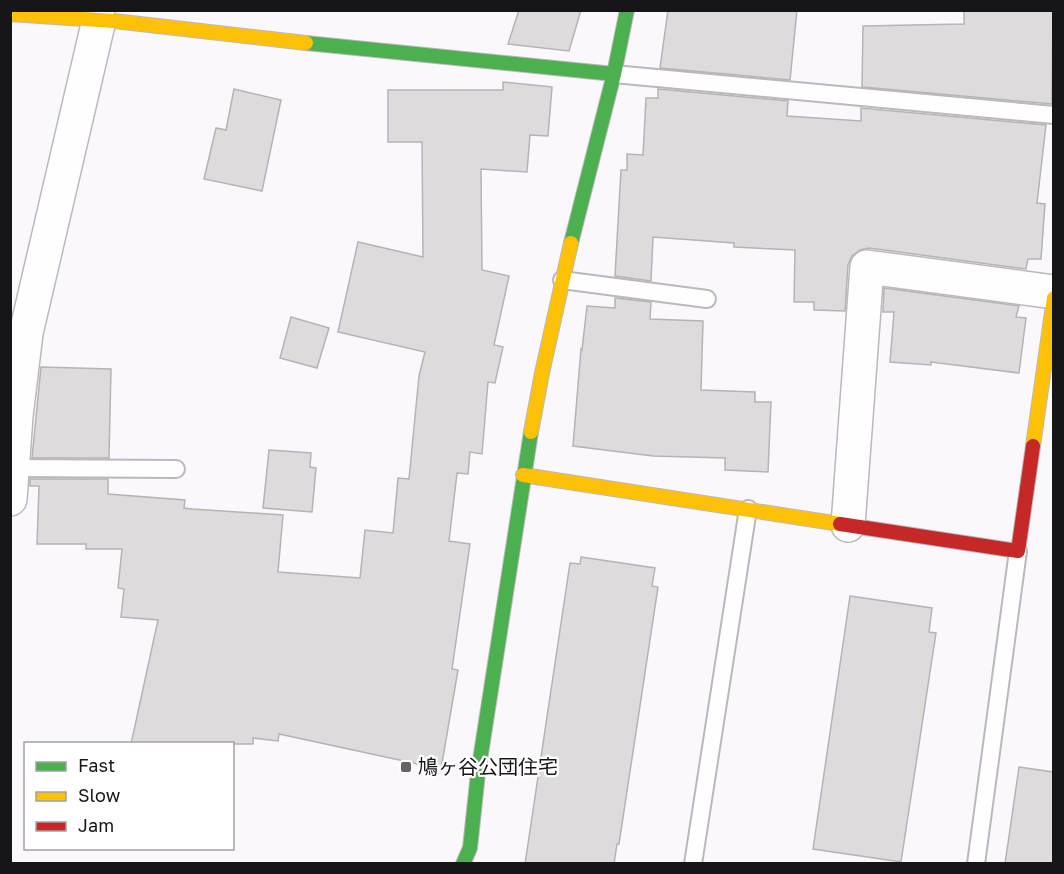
<svg xmlns="http://www.w3.org/2000/svg" width="1064" height="874" font-family="'Golos Text','Noto Sans JP',sans-serif">
	<style>
		.building { fill: #dedbdd; stroke: #b5b3b4; stroke-width: 1.5 }
		.lines { fill: none; stroke-linecap: round; stroke-linejoin: round }
		.lane-casing { stroke: #bbb8bc; stroke-width: 20 }
		.street-casing { stroke: #bbb8bc; stroke-width: 36 }
		.fast-casing { stroke: #bbb8bc; stroke-width: 16 }
		.slow-casing { stroke: #bbb8bc; stroke-width: 16 }
		.jam-casing { stroke: #bbb8bc; stroke-width: 16 }
		.lane { stroke: #fefeff; stroke-width: 16 }
		.street { stroke: #fefeff; stroke-width: 33 }
		.fast { stroke: #4caf50; stroke-width: 14 }
		.slow { stroke: #ffc107; stroke-width: 14 }
		.jam { stroke: #c62828; stroke-width: 14 }
		.poi-dot { fill: #666468; stroke: #fff; stroke-width: 2 }
		.labels { text-anchor: middle; stroke-width: 4.5; stroke-linejoin: round; paint-order: stroke }
		.poi-label { font-size: 20px; fill: #161518; stroke: #fff; text-anchor: start }
	</style>
	<rect width="100%" height="100%" fill="#fbf8fd"/>
	<g class="building">
		<polygon points="519,10 581,10 569,51 508,44"/>
		<polygon points="668,10 797,10 790,80 660,68"/>
		<polygon points="964,10 1053,10 1052,104 862,87 863,26 964,24"/>
		<polygon points="503,82 552,87 548,136 530,135 527,172 481,169 482,270 509,276 494,345 503,347 495,383 488,382 482,454 470,452 468,474 457,473 449,541 470,544 452,669 458,670 441,769 279,734 278,741 253,738 253,744 131,744 158,620 121,617 124,589 118,588 122,549 86,549 86,544 37,544 39,486 30,486 30,479 108,479 108,494 185,500 184,508 192,509 283,515 278,572 360,578 365,530 393,533 398,478 409,479 419,376 425,352 338,332 358,242 423,257 422,142 388,142 388,90 503,90"/>
		<polygon points="234,89 281,100 262,191 204,179 216,128 226,130"/>
		<polygon points="658,89 788,101 787,116 861,121 861,108 1046,125 1037,203 1045,204 1041,259 1028,259 1026,269 869,248 860,250 852,256 848,265 845,311 814,310 814,302 794,302 795,250 734,247 734,243 653,237 651,281 615,276 621,170 627,170 627,154 643,155 646,98 658,98"/>
		<polygon points="884,288 1019,306 1016,317 1026,318 1019,373 931,362 931,365 890,362 894,312 883,312"/>
		<polygon points="615,298 651,302 650,319 703,321 701,390 755,392 755,402 771,402 768,472 725,470 725,458 653,456 573,446 581,349 582,350 587,306 615,308"/>
		<polygon points="291,317 329,328 317,368 280,358"/>
		<polygon points="41,367 111,369 109,458 32,458"/>
		<polygon points="269,450 311,453 310,467 316,468 312,512 263,508"/>
		<polygon points="581,557 655,568 652,586 658,587 619,844 617,844 614,864 525,864 570,563 580,564"/>
		<polygon points="850,596 932,608 929,632 936,633 901,862 813,849"/>
		<polygon points="1019,767 1053,772 1053,864 1005,864"/>
	</g>
	<g class="lines">
		<g class="lane-casing">
			<g id="lane">
				<polyline points="614,74 1054,115"/>
				<polyline points="562,280 707,299"/>
				<polyline points="13,468 176,469"/>
				<polyline points="693,864 748,509"/>
				<polyline points="976,864 1018,551"/>
			</g>
		</g>
		<g class="street-casing">
			<g id="street">
				<polyline points="10,499 16,416 26,333 99,20"/>
				<polyline points="848,525 867,267 1054,292"/>
			</g>
		</g>
		<g class="fast-casing">
			<g id="fast">
				<polyline points="306,43 614,74"/>
				<polyline points="571,243 614,74 627,10"/>
				<polyline points="463,864 470,848 478,773 531,432"/>
			</g>
		</g>
		<g class="slow-casing">
			<g id="slow">
				<polyline points="10,14 114,21 306,43"/>
				<polyline points="531,432 542,373 571,243"/>
				<polyline points="1033,446 1054,298"/>
				<polyline points="523,475 840,524"/>
			</g>
		</g>
		<g class="jam-casing">
			<polyline id="jam" points="840,524 1018,551 1033,446"/>
		</g>
		<use href="#lane" class="lane"/>
		<use href="#street" class="street"/>
		<use href="#fast" class="fast"/>
		<use href="#slow" class="slow"/>
		<use href="#jam" class="jam"/>
	</g>
	<rect class="poi-dot" x="400" y="761" width="12" height="12" rx="3"/>
	<g class="labels">
		<g class="poi-label">
			<text x="418" y="774">鳩ヶ谷公団住宅</text>
		</g>
	</g>
	<rect width="1064" height="874" fill="none" stroke="#161518" stroke-width="24"/>
	<rect x="24" y="742" width="210" height="108" fill="#ffffff" stroke="#a2a1a3" stroke-width="1.5"/>
	<rect x="36" y="762" width="30" height="9" fill="#4caf50" stroke="#a2a1a3" stroke-width="1.5"/>
	<text x="78" y="772" font-size="18" fill="#161518">Fast</text>
	<rect x="36" y="792" width="30" height="9" fill="#ffc107" stroke="#a2a1a3" stroke-width="1.5"/>
	<text x="78" y="802" font-size="18" fill="#161518">Slow</text>
	<rect x="36" y="822" width="30" height="9" fill="#c62828" stroke="#a2a1a3" stroke-width="1.5"/>
	<text x="78" y="832" font-size="18" fill="#161518">Jam</text>
</svg>
